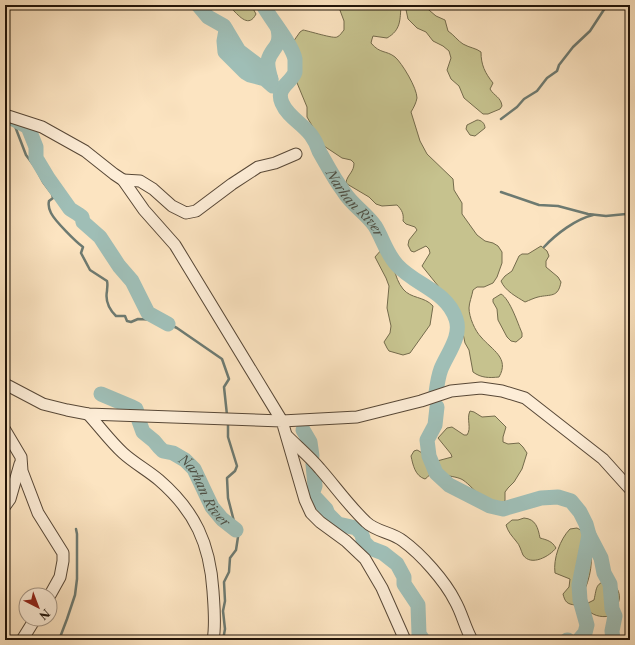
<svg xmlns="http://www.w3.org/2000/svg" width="635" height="645" font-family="'Libre Caslon Text',serif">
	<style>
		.green { fill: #c6c28e; stroke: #746b4c }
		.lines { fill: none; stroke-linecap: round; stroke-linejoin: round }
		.stream { stroke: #6d7a71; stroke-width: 2.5 }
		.river { stroke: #9fbeb6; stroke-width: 15 }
		.minor-casing { stroke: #584837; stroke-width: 13 }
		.minor { stroke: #fdedd7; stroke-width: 11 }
		.labels { text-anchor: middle; stroke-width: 3; stroke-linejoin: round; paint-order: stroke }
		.water-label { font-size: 13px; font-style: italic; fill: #4d5046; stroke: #fdedd7 }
	</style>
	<rect width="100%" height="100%" fill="#fce4c1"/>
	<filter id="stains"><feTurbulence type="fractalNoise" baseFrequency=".005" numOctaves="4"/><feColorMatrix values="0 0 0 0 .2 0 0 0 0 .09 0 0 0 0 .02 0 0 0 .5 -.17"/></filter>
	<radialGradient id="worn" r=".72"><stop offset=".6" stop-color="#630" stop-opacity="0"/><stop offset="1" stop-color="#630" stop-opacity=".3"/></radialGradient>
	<g class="green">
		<path d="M233,5h18l5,9c-7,14 -16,3 -24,-5z"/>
		<path d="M338,5h63c-1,15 0,25 -14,33l-14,-2 -1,3 -1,4c9,11 15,7 24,14 7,6 22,31 22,41 -1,5 -3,9 -6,14l9,29 7,13 26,25 1,11 8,13v11l15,21 8,6 8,2 5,3 4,6v11l-5,14 -4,6 -9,4h-7l-4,3c-1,6 -4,13 -4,18 0,9 6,23 12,29 11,13 29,21 18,40 -10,1 -18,1 -26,-5l-4,-22 -4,-7 -4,-19 -10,-22 -29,-36 8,-13 -1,-4 -3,-3 -12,6 -3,-1 -3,-6 1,-5 8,-10 -2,-3 -9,-3 -3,-3c1,-7 -1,-11 -6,-16l-15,1 -6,-2 -7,-7 -22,-13 -1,-2c2,-8 8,-10 8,-19l-3,-3 -9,-2 -18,-12 -17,-29v-10l-12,-29 3,-12 -6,-18 1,-6 7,-10 3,-2c6,1 31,9 34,7 3,-1 5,-5 7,-7v-9z"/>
		<path d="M405,5h18l13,11 9,4 3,11c6,4 10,10 15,13 7,4 13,4 18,8 0,13 4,21 12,31l-3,6c4,7 11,8 12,17l-2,3 -12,5h-5l-19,-16 -5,-12 -8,-7 -4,-9 4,-12 -2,-7 -6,-5 -10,-5 -7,-9 -9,-4 -9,-9z"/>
		<path d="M477,120c4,0 8,3 8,8l-10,8 -5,-1 -4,-6 1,-4z"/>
		<path d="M541,246l6,5 2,5 -3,5v6l12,10 3,5c-3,16 -10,12 -23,15 -4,1 -8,3 -13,5 -8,-5 -20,-11 -24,-21l4,-5 7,-5 7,-15 3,-2h6z"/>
		<path d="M382,249c14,13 11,28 21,40 8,10 21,7 30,17l-3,19 -20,28 -7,2 -14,-4 -2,-3 -3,-6 6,-9 1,-7 -4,-18 2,-22 -3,-8 -11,-21z"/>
		<path d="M501,294c9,5 17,30 21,39v4l-6,5 -5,-1 -4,-4 -9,-17 -1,-11 -4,-7v-3z"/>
		<path d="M470,411l4,1 8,5 13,-1 11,11 -3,10v5l5,2 11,-1 4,4 4,6 -5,16 -8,13 -6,6 -3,4v9c-19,8 -29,-12 -42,-21 -10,-6 -24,-1 -28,-16l2,-3 15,-4 -1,-3 -13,-16 9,-10 5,-1 12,8h3c5,-7 -1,-16 3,-24z"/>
		<path d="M417,450c11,5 21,21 8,29 -10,-3 -12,-14 -14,-23l3,-5z"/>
		<path d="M524,518c12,1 14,10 16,20 7,2 12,3 16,10 -6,8 -25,19 -33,7 -2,-4 -3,-10 -7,-14 -4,-5 -8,-9 -10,-16l6,-5h6z"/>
		<path d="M577,528l7,4c1,9 6,16 7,24 2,14 -6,40 -16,49 -8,-1 -10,-3 -12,-11l6,-7 1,-8 -15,-6c-2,-14 5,-34 15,-44z"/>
		<path d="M610,580c14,13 11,23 0,36 -10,2 -18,-1 -25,-8l3,-5 6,-3c3,-13 1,-17 16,-20z"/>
	</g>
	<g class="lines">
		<g class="stream">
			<polyline points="5,104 9,113"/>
			<polyline points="501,119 517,107 524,99 537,91 547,78 557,71 559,65 573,47 590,31 607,5"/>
			<path d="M13,121l13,34 9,12 8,15 9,12 1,4 -4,3c-1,4 0,8 2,12 4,8 25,29 32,34l-2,6 9,17 17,11c1,4 0,6 0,10 -2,10 2,18 9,25h9l2,5 4,1 7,-3 22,1 17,8 45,31 7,20 -5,8 3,28"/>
			<polyline points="501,192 539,205 558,206 588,214 606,216 626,214 630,213"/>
			<path d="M544,247c12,-13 32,-28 49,-32"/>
			<polyline points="59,640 67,619 75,595 77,579 77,534 76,529"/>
			<polyline points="223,640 225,629 223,611 225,601 224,582 229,572 230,558 236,550 238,537 228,498 227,478 235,471 237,466 228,437 228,423"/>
		</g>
		<g class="river">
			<polyline points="198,5 208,17 224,26 239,51 263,69 271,79"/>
			<path id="s1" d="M263,5c8,15 29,39 32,54 0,3 0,10 0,13 -3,11 -20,15 -13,31 6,14 20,20 29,32 3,4 6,10 8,16 8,14 15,28 25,41 8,13 22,21 31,34 8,13 11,27 22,39 18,20 50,26 59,54 6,17 -9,35 -15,50 -3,8 -4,16 -5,24"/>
			<polyline points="226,30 224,41 225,52 245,72 250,75 265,79 273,86"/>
			<path d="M271,80c-1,-5 -4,-13 -3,-19 3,-14 14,-13 10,-32"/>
			<polyline points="13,119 28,127 36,147 36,158 48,178 70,209 78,214 82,217 83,222 100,237 119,266 132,281 148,313 168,324"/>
			<polyline points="101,394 132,407 136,409 137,412"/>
			<polyline points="437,407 435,425 427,440 429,456 436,473 449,485 490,506 503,509 541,498 558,497 571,501 580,512 586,524 589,535 601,558 604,573 610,584 612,609 615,616 612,631 613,640"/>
			<path id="s2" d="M139,421l4,11 11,9 5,6 4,4 10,2 12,7 9,9 18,38 10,12 14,11"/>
			<polyline points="303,430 310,442 312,456"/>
			<polyline points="313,464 315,486 312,494 326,509 328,514 338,524 356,528 361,533 363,538 363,541 370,548 383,553 397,564 404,577 404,584 418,605 419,634 423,640"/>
			<polyline points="567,640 568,640"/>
			<polyline points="579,640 585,633 587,625 580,600 579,585 589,535"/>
		</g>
		<g class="minor-casing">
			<g id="minor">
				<polyline points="5,115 42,127 85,151 114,174 123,180 144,210 175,245 282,421 357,417 421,401 451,391 481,388 502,391 525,398 603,459 630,489"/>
				<polyline points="123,180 140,181 153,189 172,206 186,213 196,211 232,184 258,167 275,163 296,154"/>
				<polyline points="5,384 43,404 67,410 88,414 282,421 305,500 311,513 320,522 346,541 365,559 382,588 405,640"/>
				<path d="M88,414c12,13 22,27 35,39 11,10 24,17 36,27 36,31 51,64 54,111 1,16 3,34 0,49"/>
				<polyline points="5,430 21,457 22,471 38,513 63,553 63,561 60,577 50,595"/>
				<path d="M287,436c11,11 23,21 33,33 15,17 29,37 46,53 10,10 26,10 37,19 18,13 42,40 52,60 7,12 10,27 17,39"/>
				<polyline points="5,506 10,499 20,464"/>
				<polyline points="22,640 35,619"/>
			</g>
		</g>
		<use href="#minor" class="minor"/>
	</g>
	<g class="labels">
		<g class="water-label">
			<text dy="5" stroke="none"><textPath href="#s1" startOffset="237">Narhan River</textPath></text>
			<text dy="5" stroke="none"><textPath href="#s2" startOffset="100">Narhan River</textPath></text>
		</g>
	</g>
	<rect width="635" height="645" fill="none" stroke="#fce4c1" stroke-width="20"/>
	<rect x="6" y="6" width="623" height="633" fill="none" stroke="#211409" stroke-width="2"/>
	<rect x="10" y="10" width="615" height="625" fill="none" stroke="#211409"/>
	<g transform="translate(38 607) rotate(138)"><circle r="19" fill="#fdedd7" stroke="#a59685"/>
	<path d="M0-3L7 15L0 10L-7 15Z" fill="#8f2418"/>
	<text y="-6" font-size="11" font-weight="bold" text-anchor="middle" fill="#211409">N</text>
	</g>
	<rect width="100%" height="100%" filter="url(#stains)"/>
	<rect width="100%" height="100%" fill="url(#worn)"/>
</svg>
